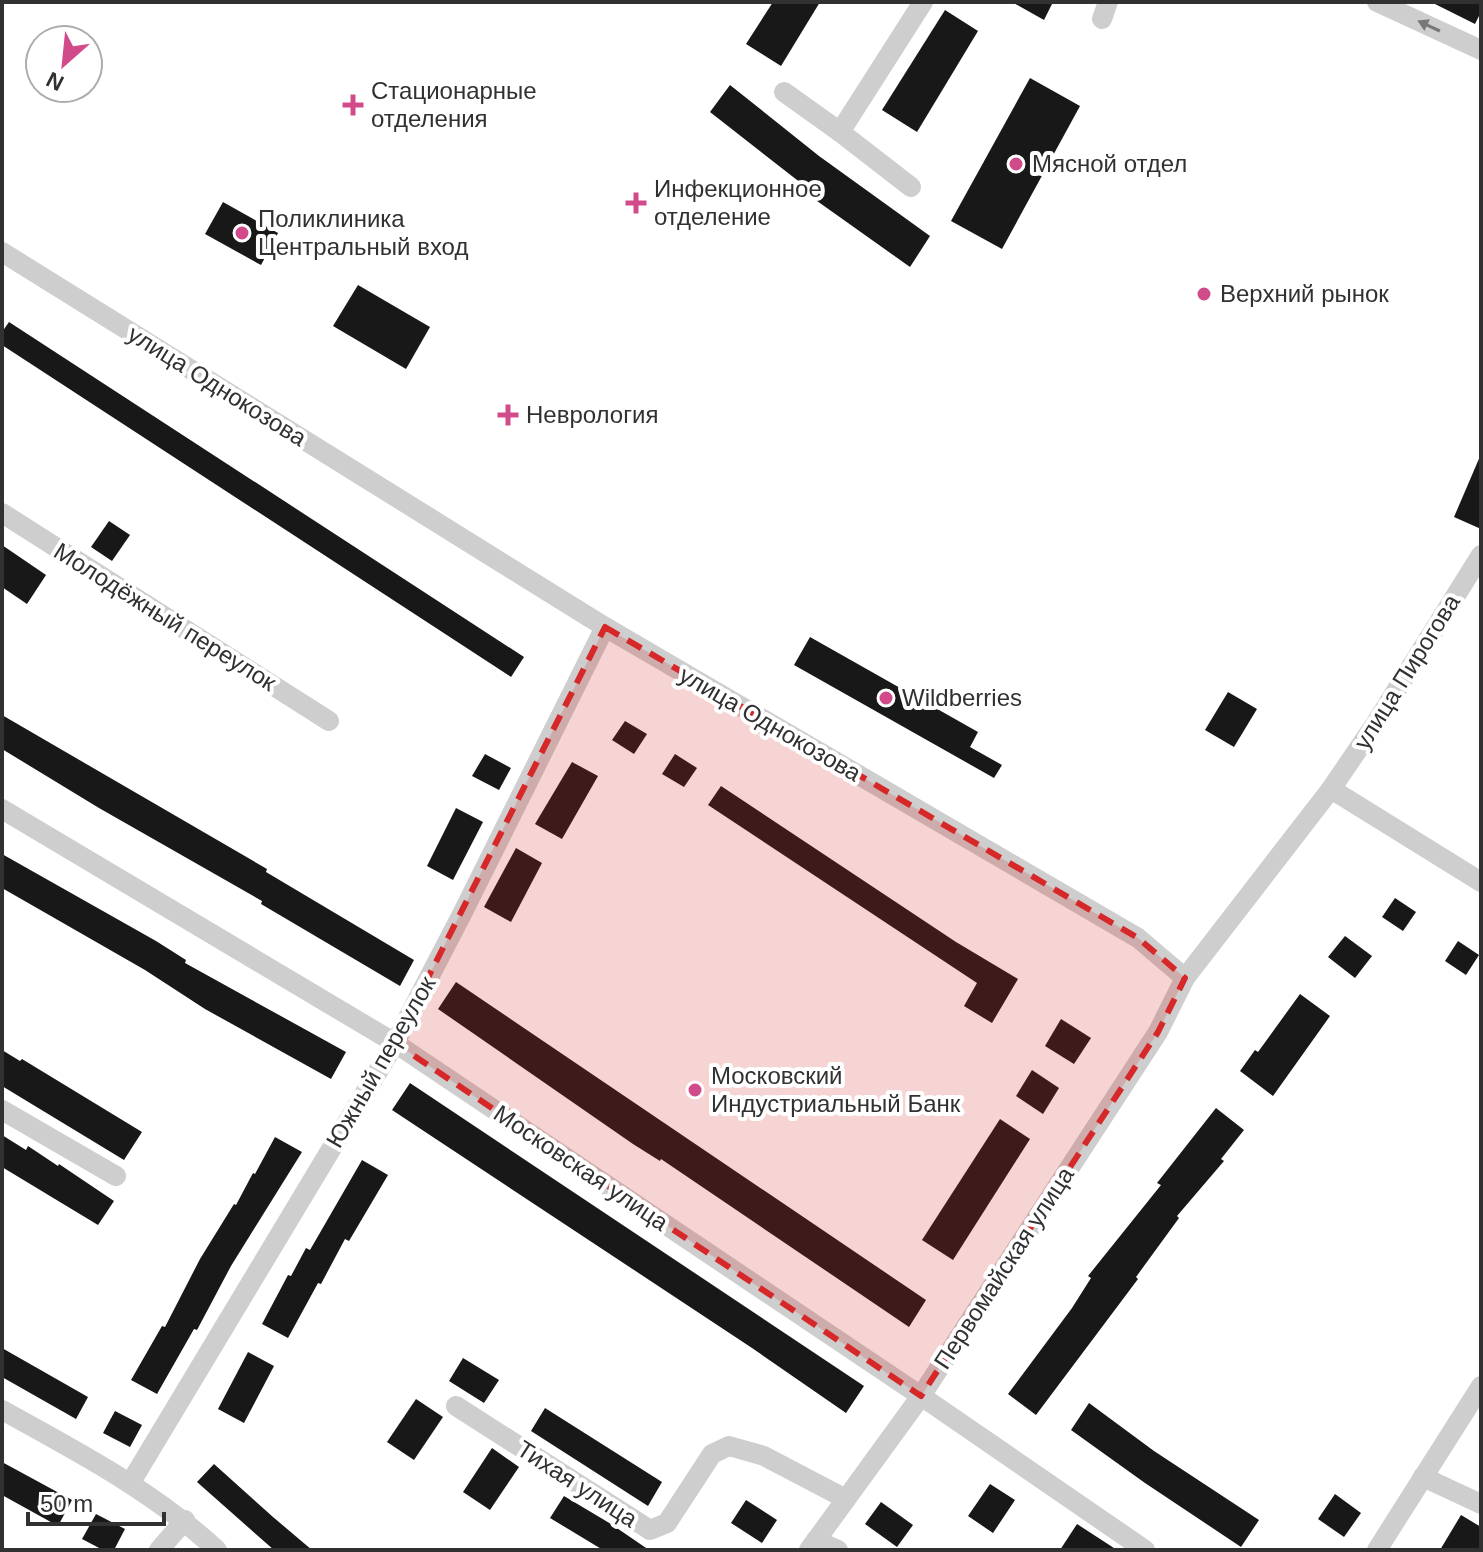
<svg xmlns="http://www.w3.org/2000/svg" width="1483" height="1552" font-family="Helvetica,sans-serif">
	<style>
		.building { fill: #181818 }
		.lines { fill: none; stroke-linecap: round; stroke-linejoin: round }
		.minor { stroke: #cecece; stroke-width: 20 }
		.oneway { fill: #787878 }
		.marked { fill: #d62828; fill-opacity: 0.2; stroke: #d62828; stroke-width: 6; stroke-dasharray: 16 10; stroke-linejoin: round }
		.poi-dot { fill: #d14a8a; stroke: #fff; stroke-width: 3 }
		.labels { text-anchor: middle; stroke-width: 8; stroke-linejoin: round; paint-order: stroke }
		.poi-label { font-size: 24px; fill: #313131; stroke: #fff; text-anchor: start }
		.street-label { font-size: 24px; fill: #313131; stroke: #fff }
	</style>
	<rect width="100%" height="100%" fill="#fff"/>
	<g class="building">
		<polygon points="773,2 820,2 781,66 746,44"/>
		<polygon points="1012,2 1053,2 1044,20"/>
		<polygon points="1431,2 1481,2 1481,12 1475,24"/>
		<polygon points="945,10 978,31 917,132 882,110"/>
		<polygon points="1030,78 1080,106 1002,249 951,221"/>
		<polygon points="730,85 819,156 930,236 910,267 803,191 806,187 710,112"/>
		<polygon points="223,202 278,233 261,265 205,234"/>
		<polygon points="358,285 430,327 406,369 333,326"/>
		<polygon points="9,322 524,657 511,677 2,345 2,332"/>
		<polygon points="1481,454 1481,529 1454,517"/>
		<polygon points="109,521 130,535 112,561 91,547"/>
		<polygon points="2,545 46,575 27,604 2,587"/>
		<polygon points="810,637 978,732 970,747 1002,765 994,778 794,665"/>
		<polygon points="1228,692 1257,709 1234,747 1205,730"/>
		<polygon points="2,715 267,869 266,872 414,960 400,986 261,904 262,901 99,808 2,749"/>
		<polygon points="625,721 647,734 634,754 612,740"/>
		<polygon points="485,754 511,768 499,790 472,776"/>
		<polygon points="675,754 697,768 684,787 662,774"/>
		<polygon points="572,762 598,776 562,839 535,824"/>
		<polygon points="721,786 956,942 1018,979 992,1023 964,1006 977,983 708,805"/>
		<polygon points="456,808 483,822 453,880 427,866"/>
		<polygon points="516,848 542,863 511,922 484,907"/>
		<polygon points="2,854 156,941 186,960 185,963 346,1052 331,1079 205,1009 145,970 2,888"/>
		<polygon points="1395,898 1416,912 1403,931 1382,917"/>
		<polygon points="1345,936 1372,956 1355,978 1328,957"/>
		<polygon points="1458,941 1479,955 1466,975 1445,961"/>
		<polygon points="456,982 926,1300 909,1327 661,1159 660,1161 633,1144 438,1009"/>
		<polygon points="1300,994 1330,1016 1273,1096 1240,1071 1255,1050 1258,1052"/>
		<polygon points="1061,1019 1091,1038 1074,1064 1045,1046"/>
		<polygon points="2,1050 20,1061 22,1059 142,1132 124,1160 2,1086"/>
		<polygon points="1032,1070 1059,1088 1043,1114 1016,1096"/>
		<polygon points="410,1083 864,1386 846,1413 752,1348 392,1110"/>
		<polygon points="1216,1108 1244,1130 1221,1159 1224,1161 1177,1216 1179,1218 1136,1277 1138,1279 1036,1415 1008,1394 1072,1308 1091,1278 1088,1276 1161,1185 1157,1183"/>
		<polygon points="1000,1119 1030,1139 953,1260 922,1240"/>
		<polygon points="2,1135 26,1150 28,1146 58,1166 59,1164 114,1201 98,1225 2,1167"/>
		<polygon points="275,1137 302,1152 231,1266 197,1330 194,1329 157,1394 131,1380 162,1326 165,1327 200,1259 234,1204 236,1205 253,1173 255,1174"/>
		<polygon points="362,1160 388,1175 349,1241 345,1239 321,1284 318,1283 288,1338 262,1324 288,1275 291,1276 306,1248 310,1250"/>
		<polygon points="2,1348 88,1397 76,1419 2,1377"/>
		<polygon points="248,1352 274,1366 244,1423 218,1409"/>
		<polygon points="463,1358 499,1380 484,1403 449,1381"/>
		<polygon points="416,1399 443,1417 414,1460 387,1442"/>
		<polygon points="1089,1403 1154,1451 1259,1520 1241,1547 1145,1483 1071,1430"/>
		<polygon points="545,1408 662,1482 648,1506 531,1431"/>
		<polygon points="115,1411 142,1425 130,1447 103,1433"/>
		<polygon points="492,1448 519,1467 490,1510 463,1492"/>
		<polygon points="2,1462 72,1500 58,1526 2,1495"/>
		<polygon points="214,1464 273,1517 312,1550 274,1550 249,1528 197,1482"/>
		<polygon points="990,1484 1015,1500 993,1533 968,1516"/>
		<polygon points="1335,1494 1361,1513 1344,1537 1318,1519"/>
		<polygon points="564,1496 611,1524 649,1550 603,1550 550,1518"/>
		<polygon points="746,1500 777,1520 762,1543 731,1523"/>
		<polygon points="881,1502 913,1525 897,1547 865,1524"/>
		<polygon points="96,1514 125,1529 114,1550 103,1550 82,1539"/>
		<polygon points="1461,1515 1481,1527 1481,1550 1440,1550"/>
		<polygon points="1077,1524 1117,1550 1060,1550"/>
	</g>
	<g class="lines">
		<g class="minor">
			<polyline points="1377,2 1481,50"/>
			<polyline points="1102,19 1108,2"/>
			<polyline points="784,92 840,132"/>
			<polyline points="911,187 840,132 923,2"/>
			<polyline points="2,252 605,627 1138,938 1185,978 1331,789 1374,726 1481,555"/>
			<polyline points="2,513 329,721"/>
			<polyline points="1331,789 1481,882"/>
			<polyline points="2,809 395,1043 921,1396 1145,1550"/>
			<polyline points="2,1110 116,1176"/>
			<polyline points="456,1406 650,1530 667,1523 712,1454 729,1446 764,1456 846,1499"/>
			<path d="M2,1410c76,42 151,81 215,140"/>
			<polyline points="1423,1477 1481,1504"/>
			<polyline points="131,1482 395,1043 462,914 605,627"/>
			<polyline points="816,1540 838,1550"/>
			<polyline points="159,1550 185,1520"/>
			<polyline points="809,1550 921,1396 1158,1032 1185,978"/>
			<polyline points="1377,1550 1481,1386"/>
		</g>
	</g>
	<defs><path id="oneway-solid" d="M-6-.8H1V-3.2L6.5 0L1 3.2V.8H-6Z" transform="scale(2)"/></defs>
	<use class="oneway" href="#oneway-solid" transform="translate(1429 26) rotate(-155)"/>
	<path class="marked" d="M605,627l533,311 47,40 -27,54 -237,364 -526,-353z"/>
	<g class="poi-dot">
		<path d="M349 93h8v8h8v8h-8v8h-8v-8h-8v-8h8z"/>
		<circle cx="1016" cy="164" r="8"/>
		<path d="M632 191h8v8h8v8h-8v8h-8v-8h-8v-8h8z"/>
		<circle cx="242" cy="233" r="8"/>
		<circle cx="1204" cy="294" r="8"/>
		<path d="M504 403h8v8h8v8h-8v8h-8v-8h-8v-8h8z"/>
		<circle cx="886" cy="698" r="8"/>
		<circle cx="695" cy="1090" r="8"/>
	</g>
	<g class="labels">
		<g class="poi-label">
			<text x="371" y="99">Стационарные<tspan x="371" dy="28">отделения</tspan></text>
			<text x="1032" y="172">Мясной отдел</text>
			<text x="654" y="197">Инфекционное<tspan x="654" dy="28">отделение</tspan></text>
			<text x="258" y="227">Поликлиника<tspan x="258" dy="28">Центральный вход</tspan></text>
			<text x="1220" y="302">Верхний рынок</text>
			<text x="526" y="423">Неврология</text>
			<text x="902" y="706">Wildberries</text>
			<text x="711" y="1084">Московский<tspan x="711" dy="28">Индустриальный Банк</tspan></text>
		</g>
		<g class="street-label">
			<text transform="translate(217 386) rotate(32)" y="8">улица Однокозова</text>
			<text transform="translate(165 617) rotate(32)" y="8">Молодёжный переулок</text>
			<text transform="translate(1407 672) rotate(-58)" y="8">улица Пирогова</text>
			<text transform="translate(770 724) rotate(30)" y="8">улица Однокозова</text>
			<text transform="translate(381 1062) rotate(-60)" y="8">Южный переулок</text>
			<text transform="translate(581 1168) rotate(34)" y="8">Московская улица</text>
			<text transform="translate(1004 1268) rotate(-57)" y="8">Первомайская улица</text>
			<text transform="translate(577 1484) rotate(33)" y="8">Тихая улица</text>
		</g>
	</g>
	<rect width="1483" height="1552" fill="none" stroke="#313131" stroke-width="8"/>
	<g transform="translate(64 64) rotate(207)"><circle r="38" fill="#ffffff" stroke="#adadad" stroke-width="2"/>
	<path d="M0-6L14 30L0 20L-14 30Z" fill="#d14a8a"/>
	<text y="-12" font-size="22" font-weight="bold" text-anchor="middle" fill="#313131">N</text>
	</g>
	<path d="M28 1512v12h136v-12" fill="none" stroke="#313131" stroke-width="4"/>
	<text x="40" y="1512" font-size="24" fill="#313131" stroke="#ffffff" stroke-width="6" paint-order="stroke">50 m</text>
</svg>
